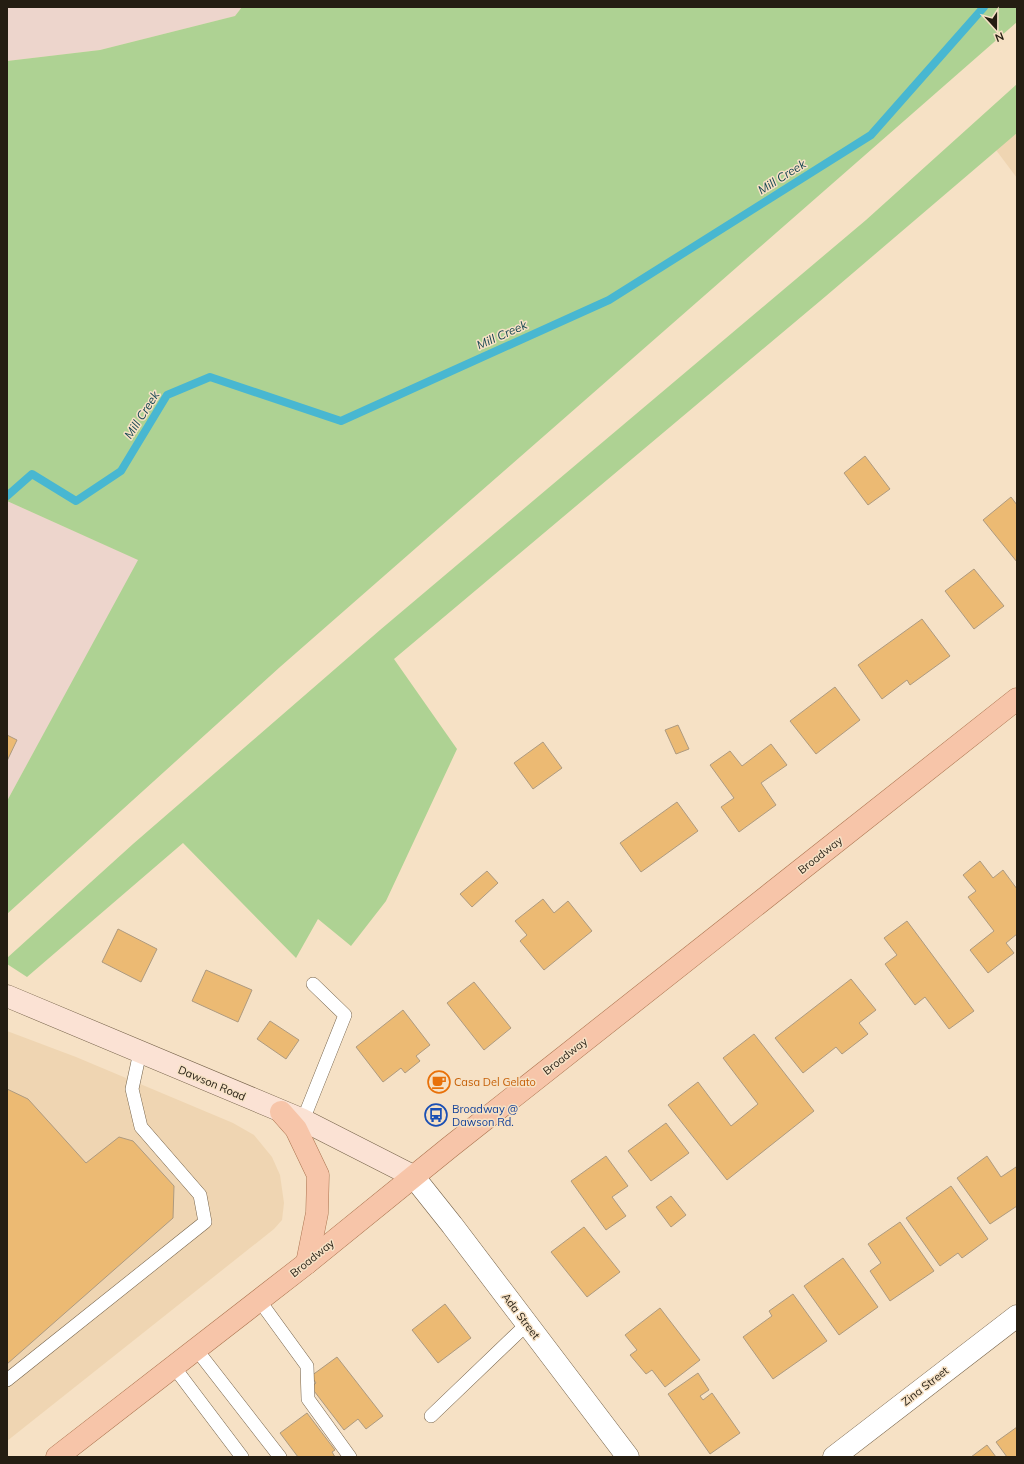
<svg xmlns="http://www.w3.org/2000/svg" width="1024" height="1464" font-family="Mulish,sans-serif">
	<style>
		.built { fill: #efd5b2 }
		.industrial { fill: #edd5cc }
		.green { fill: #aed293 }
		.lines { fill: none; stroke-linecap: round; stroke-linejoin: round }
		.stream { stroke: #48b7d1; stroke-width: 8 }
		.building { fill: #ecba73; stroke: #ae9a7f }
		.lane-casing { stroke: #746148; stroke-width: 14 }
		.street-casing { stroke: #746148; stroke-width: 23 }
		.secondary-casing { stroke: #746148; stroke-width: 23 }
		.primary-casing { stroke: #aa724e; stroke-width: 23 }
		.lane { stroke: #fff; stroke-width: 13 }
		.street { stroke: #fff; stroke-width: 22 }
		.secondary { stroke: #fbe2d4; stroke-width: 22 }
		.primary { stroke: #f7c5a9; stroke-width: 22 }
		.labels { text-anchor: middle; stroke-width: 3; stroke-linejoin: round; paint-order: stroke }
		.street-label { font-size: 11px; fill: #241d12; stroke: #f6e1c5 }
		.food-label { font-size: 11px; fill: #c56008; stroke: #f6e1c5; text-anchor: start }
		.transit-label { font-size: 11px; fill: #164399; stroke: #f6e1c5; text-anchor: start }
		.water-label { font-size: 12px; font-style: italic; fill: #174753; stroke: #f6e1c5 }
	</style>
	<rect width="100%" height="100%" fill="#f6e1c5"/>
	<g class="built">
		<polygon points="1017,133 1017,178 996,150"/>
		<polygon points="7,1031 76,1057 233,1123 254,1135 272,1157 280,1175 284,1203 282,1220 274,1229 7,1441"/>
	</g>
	<g class="industrial">
		<polygon points="7,7 242,7 235,16 100,50 7,61"/>
		<polygon points="7,501 139,560 7,801"/>
	</g>
	<g class="green">
		<polygon points="242,7 1017,7 1017,22 280,667 7,914 7,801 138,560 7,501 7,61 100,50 235,16"/>
		<polygon points="1017,84 1017,133 826,296 394,659 457,749 386,901 351,946 318,919 296,958 183,843 27,977 7,964 7,958 133,844 380,630 866,220"/>
	</g>
	<g class="lines">
		<polyline class="stream" points="7,496 32,474 76,501 121,471 167,395 210,377 341,421 609,300 871,135 984,7"/>
	</g>
	<g class="building">
		<polygon points="865,456 890,489 868,505 844,473"/>
		<polygon points="1011,497 1017,505 1017,562 983,520"/>
		<polygon points="974,569 1004,606 974,629 945,591"/>
		<polygon points="922,619 950,656 910,685 907,680 882,699 858,665"/>
		<polygon points="835,687 860,720 816,754 790,721"/>
		<polygon points="678,725 689,749 676,754 665,730"/>
		<polygon points="7,735 17,740 7,761"/>
		<polygon points="543,742 562,768 533,789 514,763"/>
		<polygon points="771,744 787,765 761,783 776,805 739,832 721,807 734,798 710,765 730,751 742,766"/>
		<polygon points="677,802 698,831 641,872 620,843"/>
		<polygon points="980,861 993,878 1003,870 1017,889 1017,934 1006,943 1014,953 988,973 970,950 994,931 968,897 976,891 963,875"/>
		<polygon points="487,871 498,883 472,907 460,894"/>
		<polygon points="543,899 554,913 568,901 592,931 544,970 520,941 527,935 515,921"/>
		<polygon points="907,921 974,1011 949,1029 925,997 915,1005 885,964 897,955 884,938"/>
		<polygon points="118,929 157,949 141,982 102,962"/>
		<polygon points="206,970 252,990 238,1022 192,1001"/>
		<polygon points="851,979 876,1010 859,1023 868,1034 842,1054 836,1047 803,1073 775,1038"/>
		<polygon points="474,982 511,1028 484,1050 447,1003"/>
		<polygon points="403,1010 430,1045 416,1056 420,1061 405,1073 401,1068 383,1082 356,1047"/>
		<polygon points="270,1021 299,1040 286,1059 257,1039"/>
		<polygon points="754,1034 814,1111 727,1180 668,1105 698,1082 731,1126 758,1104 723,1058"/>
		<polygon points="7,1089 28,1099 86,1163 119,1137 133,1141 174,1186 173,1218 7,1364"/>
		<polygon points="666,1123 689,1153 651,1181 628,1151"/>
		<polygon points="606,1156 628,1186 612,1197 626,1216 606,1230 571,1181"/>
		<polygon points="987,1156 1001,1177 1016,1167 1017,1169 1017,1206 990,1224 957,1178"/>
		<polygon points="951,1186 988,1239 962,1258 958,1253 940,1266 906,1218"/>
		<polygon points="671,1196 686,1215 671,1227 656,1207"/>
		<polygon points="900,1222 934,1271 890,1301 870,1271 881,1263 868,1244"/>
		<polygon points="584,1227 620,1272 587,1297 551,1252"/>
		<polygon points="843,1258 878,1307 839,1335 804,1286"/>
		<polygon points="793,1294 827,1341 773,1379 743,1337 772,1316 769,1311"/>
		<polygon points="445,1304 471,1338 438,1363 412,1330"/>
		<polygon points="660,1308 700,1360 665,1387 652,1370 646,1374 630,1355 637,1350 625,1335"/>
		<polygon points="337,1357 383,1416 366,1429 358,1419 344,1430 311,1387 316,1383 311,1376"/>
		<polygon points="698,1373 709,1390 700,1396 703,1400 712,1393 740,1433 710,1454 668,1394"/>
		<polygon points="307,1413 335,1450 332,1452 335,1457 298,1457 280,1433"/>
		<polygon points="1017,1427 1017,1457 1007,1457 996,1442"/>
		<polygon points="987,1445 996,1457 971,1457"/>
	</g>
	<g class="lines">
		<g class="lane-casing">
			<g id="lane">
				<polyline points="303,1120 345,1015 313,984"/>
				<polyline points="259,1300 307,1366 308,1399 350,1457"/>
				<polyline points="196,1349 280,1457"/>
				<polyline points="174,1367 242,1457"/>
				<polyline points="7,1380 205,1222 200,1195 141,1127 132,1089 140,1052"/>
				<polyline points="431,1416 527,1324"/>
			</g>
		</g>
		<g class="street-casing">
			<g id="street">
				<polyline points="413,1176 452,1225 628,1457"/>
				<polyline points="834,1457 1017,1316"/>
			</g>
		</g>
		<g class="secondary-casing">
			<polyline id="secondary" points="7,996 303,1120 413,1176"/>
		</g>
		<g class="primary-casing">
			<g id="primary">
				<polyline points="281,1112 296,1129 318,1175 317,1213 307,1263"/>
				<polyline points="57,1457 307,1263 450,1147 1017,699"/>
			</g>
		</g>
		<use href="#lane" class="lane"/>
		<use href="#street" class="street"/>
		<use href="#secondary" class="secondary"/>
		<use href="#primary" class="primary"/>
	</g>
	<defs>
		<g id="cafe-ring" transform="scale(1.15)"><circle r="9.5" fill="#f6e1c5" stroke="#e8710a" stroke-width="1.5"/><path d="M-5.5-4.5H6V0H3Q3 3.5 0 3.5H-2.5Q-5.5 3.5-5.5 0ZM3-3.2v2h1.7v-2ZM-6 4.5H4V6H-6Z" fill="#e8710a"/></g>
		<g id="bus-ring" transform="scale(1.15)"><circle r="9.5" fill="#f6e1c5" stroke="#1a4fb4" stroke-width="1.5"/><path d="M-5-6H5V4H4V6H2V4H-2V6H-4V4H-5ZM-3.5-4V0h7V-4ZM-3.5 1.2v1.5H-2V1.2ZM2 1.2v1.5H3.5V1.2Z" fill="#1a4fb4"/></g>
	</defs>
	<g fill-rule="evenodd">
		<use href="#cafe-ring" x="439" y="1082"/>
		<use href="#bus-ring" x="436" y="1115"/>
	</g>
	<g class="labels">
		<g class="street-label">
			<text transform="translate(820 855) rotate(-38)" y="4">Broadway</text>
			<text transform="translate(565 1056) rotate(-38)" y="4">Broadway</text>
			<text transform="translate(212 1083) rotate(23)" y="4">Dawson Road</text>
			<text transform="translate(312 1258) rotate(-39)" y="4">Broadway</text>
			<text transform="translate(521 1316) rotate(53)" y="4">Ada Street</text>
			<text transform="translate(925 1386) rotate(-38)" y="4">Zina Street</text>
		</g>
		<g class="food-label">
			<text x="454" y="1086">Casa Del Gelato</text>
		</g>
		<g class="transit-label">
			<text x="452" y="1113">Broadway @<tspan x="452" dy="13">Dawson Rd.</tspan></text>
		</g>
		<g class="water-label">
			<text transform="translate(782 177) rotate(-32)" y="4">Mill Creek</text>
			<text transform="translate(502 335) rotate(-24)" y="4">Mill Creek</text>
			<text transform="translate(142 415) rotate(-57)" y="4">Mill Creek</text>
		</g>
	</g>
	<rect width="1024" height="1464" fill="none" stroke="#241d12" stroke-width="16"/>
	<g transform="translate(996 28) rotate(159)" stroke="#f6e1c5" stroke-width="3" paint-order="stroke">
	<path d="M0-3L7 15L0 10L-7 15Z" fill="#241d12"/>
	<text y="-6" font-size="11" font-weight="bold" text-anchor="middle" fill="#241d12">N</text>
	</g>
</svg>
